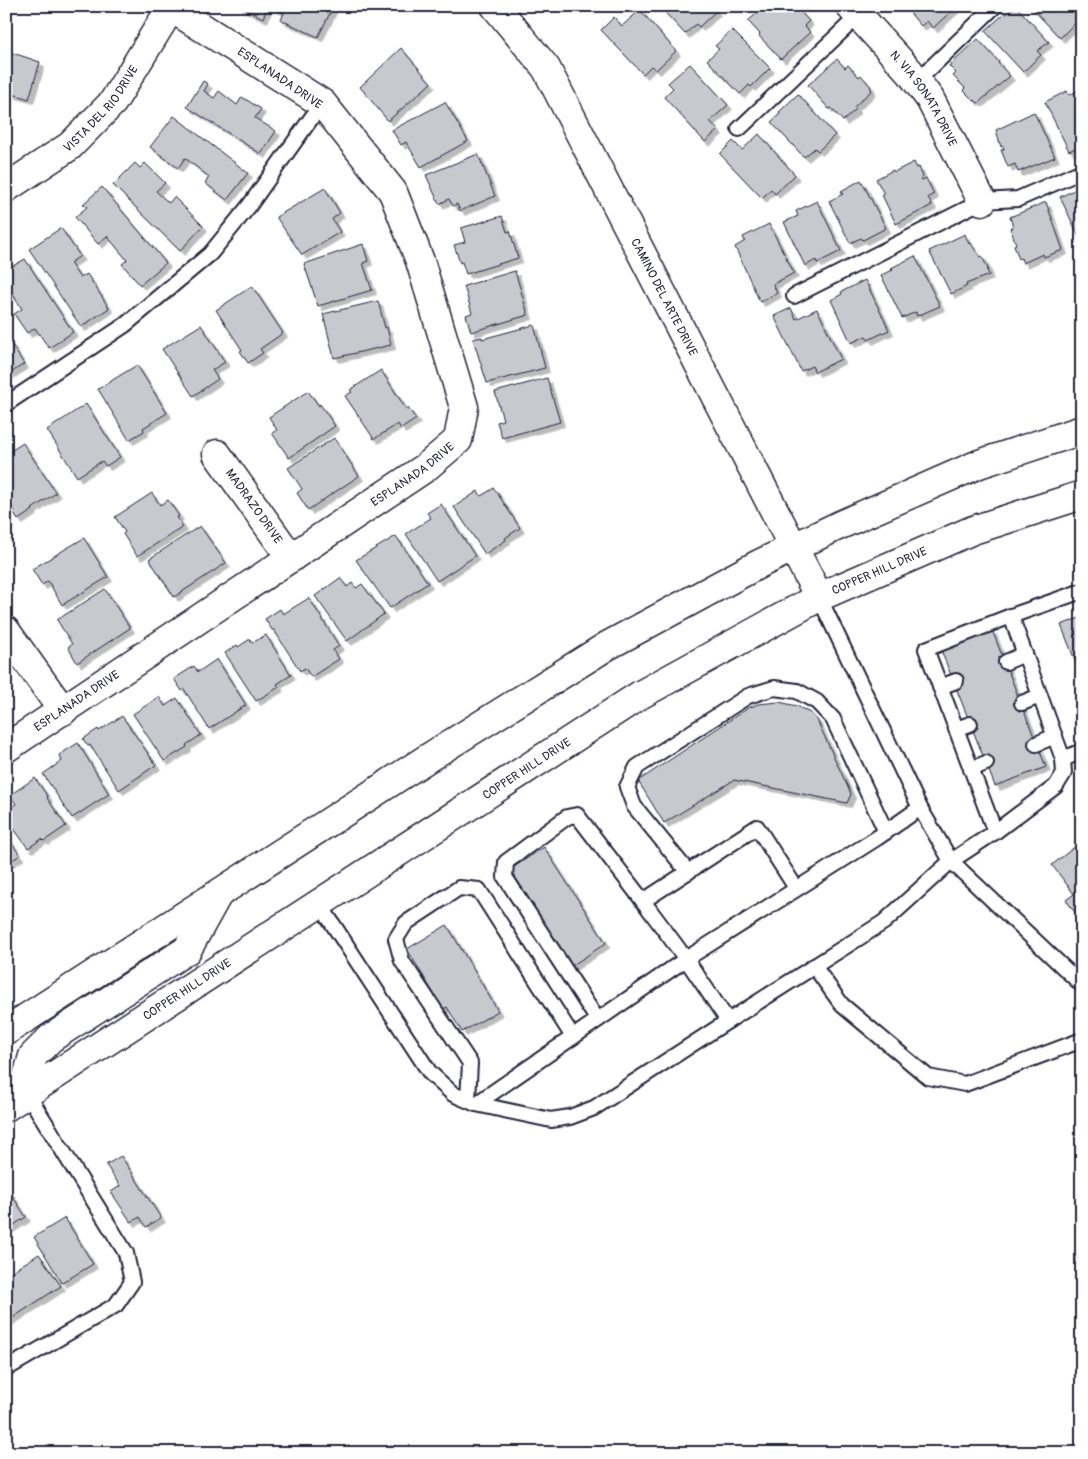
<svg xmlns="http://www.w3.org/2000/svg" width="1088" height="1459" font-family="Pangolin,sans-serif">
	<style>
		.building { fill: #c8c8cf; stroke: #22223b; filter: url(#shadow) }
		.lines { fill: none; stroke-linecap: round; stroke-linejoin: round }
		.lane-casing { stroke: #22223b; stroke-width: 18 }
		.street-casing { stroke: #22223b; stroke-width: 31 }
		.secondary-casing { stroke: #22223b; stroke-width: 31 }
		.lane { stroke: #fff; stroke-width: 14 }
		.street { stroke: #fff; stroke-width: 28 }
		.secondary { stroke: #fff; stroke-width: 28 }
		.labels { text-anchor: middle; stroke-width: 4; stroke-linejoin: round; paint-order: stroke }
		.street-label { font-size: 12px; fill: #22223b; stroke: #fff }
	</style>
	<defs>
		<filter id="shadow"><feDropShadow dx="4.5" dy="4.5" stdDeviation="0" flood-color="#0004"/></filter>
	</defs>
	<rect width="100%" height="100%" fill="#fff"/>
	<filter id="ink" filterUnits="userSpaceOnUse"><feTurbulence type="fractalNoise" baseFrequency=".02" numOctaves="2"/><feDisplacementMap in="SourceGraphic" scale="10" xChannelSelector="R" yChannelSelector="G"/><feConvolveMatrix kernelMatrix="1 2 1 2 8 2 1 2 1" color-interpolation-filters="sRGB"/></filter>
	<g filter="url(#ink)">
		<g class="building">
			<polygon points="238,6 268,6 263,18"/>
			<polygon points="269,6 331,6 333,7 318,37 281,20 284,13"/>
			<polygon points="659,6 712,6 716,11 699,27 696,24 685,34"/>
			<polygon points="767,6 793,6 792,8 794,11 797,8 809,21 804,26 810,32 781,59 759,36 760,34 748,21 762,9 763,10"/>
			<polygon points="906,6 957,6 933,28 927,21 921,26 910,13 913,10"/>
			<polygon points="1016,6 1049,42 1037,51 1041,55 1023,72 985,31 1005,13 1007,14"/>
			<polygon points="1030,6 1082,6 1082,10 1074,18 1077,21 1060,38"/>
			<polygon points="640,10 676,51 656,70 651,66 643,74 601,30 614,17 622,26"/>
			<polygon points="732,30 770,68 751,87 749,85 740,94 707,60 719,49 715,46"/>
			<polygon points="978,39 999,62 998,63 1010,76 978,103 975,100 974,101 963,90 965,88 953,76 956,73 949,66"/>
			<polygon points="401,48 431,83 388,121 360,87"/>
			<polygon points="10,52 40,62 29,99 6,92 6,62"/>
			<polygon points="837,59 845,68 848,65 859,77 861,75 871,87 870,88 872,90 854,107 856,109 843,121 831,108 829,109 808,85"/>
			<polygon points="690,64 728,105 710,121 718,130 705,142 664,97 673,88 668,83"/>
			<polygon points="203,81 208,84 204,91 214,98 219,91 237,105 242,97 261,109 255,118 276,131 261,154 187,107"/>
			<polygon points="1082,89 1082,145 1069,151 1045,102 1067,91 1069,95"/>
			<polygon points="798,94 835,135 818,151 815,148 804,157 771,122 780,114 779,112"/>
			<polygon points="445,102 468,141 421,167 406,142 401,145 392,130"/>
			<polygon points="1034,112 1055,157 1018,172 1015,164 1008,167 1001,150 1004,149 1003,146 1001,147 996,130"/>
			<polygon points="174,116 248,173 227,200 205,183 209,177 185,158 178,168 150,147"/>
			<polygon points="759,134 795,175 775,194 771,189 762,198 720,154 733,141 742,150"/>
			<polygon points="478,154 495,196 460,211 457,204 453,206 449,199 439,204 426,175"/>
			<polygon points="914,162 917,168 919,167 923,177 921,178 922,180 926,178 934,194 928,197 932,205 896,224 882,195 884,194 876,179 893,170 894,172"/>
			<polygon points="135,163 140,168 145,163 165,183 156,191 169,203 174,197 203,226 180,251 113,185"/>
			<polygon points="861,180 886,228 863,240 861,238 850,243 829,201 843,194 841,191"/>
			<polygon points="1082,186 1082,243 1060,197"/>
			<polygon points="102,187 166,263 140,285 122,264 127,260 107,236 98,244 75,217 87,207 83,204"/>
			<polygon points="325,188 340,213 332,219 340,232 302,255 276,217"/>
			<polygon points="817,201 841,251 817,263 816,260 805,266 784,222 798,216 796,211"/>
			<polygon points="1046,202 1063,250 1044,257 1043,254 1023,263 1021,258 1019,259 1014,245 1016,244 1010,228 1013,227 1010,217"/>
			<polygon points="502,216 507,232 510,231 518,258 466,274 462,262 460,263 454,245 465,242 461,228"/>
			<polygon points="769,224 794,273 773,284 777,293 760,302 735,247 745,241 743,237"/>
			<polygon points="61,228 80,256 70,263 80,278 87,274 109,308 81,327 29,249"/>
			<polygon points="965,234 969,244 971,243 977,253 980,257 982,256 988,269 987,270 989,275 966,284 967,286 951,294 929,251"/>
			<polygon points="363,244 368,261 363,263 372,290 318,306 304,264"/>
			<polygon points="915,256 940,306 917,316 916,312 902,318 881,275 893,270 891,268"/>
			<polygon points="25,259 73,332 49,348 35,328 27,333 14,314 22,309 14,296 12,297 6,289 6,270"/>
			<polygon points="515,271 528,315 471,332 466,315 472,313 464,286"/>
			<polygon points="865,280 889,330 868,340 866,336 851,343 831,300 842,294 841,292"/>
			<polygon points="252,286 283,333 260,349 263,353 248,363 240,351 242,350 216,310"/>
			<polygon points="378,301 385,328 387,327 391,345 334,358 323,314"/>
			<polygon points="791,308 796,319 817,309 841,359 815,372 812,366 801,371 774,316"/>
			<polygon points="201,325 225,362 212,370 218,379 193,396 162,349"/>
			<polygon points="534,325 545,368 487,383 473,339 482,337 482,339"/>
			<polygon points="9,341 24,364 6,376 6,342"/>
			<polygon points="137,365 167,413 143,428 144,431 129,440 98,389"/>
			<polygon points="381,370 406,409 408,408 416,419 401,429 398,424 374,439 345,396 352,392 350,390"/>
			<polygon points="547,378 560,422 502,438 497,422 503,420 495,392"/>
			<polygon points="308,391 319,406 320,404 335,426 289,458 272,433 277,430 269,417"/>
			<polygon points="86,404 120,457 106,466 102,461 77,477 47,430"/>
			<polygon points="334,438 359,476 308,510 297,493 302,489 288,468"/>
			<polygon points="23,443 56,493 32,509 33,510 18,520 13,512 15,511 6,497 6,454"/>
			<polygon points="494,488 520,528 505,538 506,540 485,554 454,507 478,491 481,496"/>
			<polygon points="152,493 160,505 168,500 179,516 177,517 183,527 137,556 123,534 125,532 115,517"/>
			<polygon points="441,504 475,556 437,581 406,534 431,518 427,513"/>
			<polygon points="200,526 226,563 174,597 149,559"/>
			<polygon points="396,536 428,583 390,608 356,560"/>
			<polygon points="84,538 108,577 62,605 48,581 42,585 32,569"/>
			<polygon points="340,578 347,587 352,583 356,588 362,584 384,614 347,641 315,596"/>
			<polygon points="105,589 130,628 77,663 68,647 72,644 57,620"/>
			<polygon points="309,598 339,646 333,650 339,659 311,677 305,668 300,671 274,630 272,630 265,619 280,609 283,614"/>
			<polygon points="1082,617 1082,678 1061,625"/>
			<polygon points="992,630 1046,767 995,786 941,650"/>
			<polygon points="266,635 291,675 277,684 279,687 256,701 225,653 237,645 238,647 250,639 252,643"/>
			<polygon points="217,659 246,705 209,729 184,689 182,691 174,679 194,666 198,672"/>
			<polygon points="159,697 165,706 177,698 201,735 186,745 187,747 164,761 133,714"/>
			<polygon points="779,702 797,706 812,714 817,720 851,794 847,803 734,780 664,823 638,781 748,708 758,704"/>
			<polygon points="122,716 156,765 119,790 90,745 88,746 83,739 98,729 99,731"/>
			<polygon points="78,743 109,794 72,818 43,774 62,761 59,755"/>
			<polygon points="35,778 48,797 47,798 66,826 44,841 42,839 28,848 6,818 6,811 16,804 10,795"/>
			<polygon points="6,835 20,855 6,864"/>
			<polygon points="1082,841 1082,920 1081,921 1066,900 1074,894 1052,865"/>
			<polygon points="544,847 606,943 570,967 508,871"/>
			<polygon points="447,925 498,1011 462,1032 447,1007 443,1009 407,949"/>
			<polygon points="121,1156 161,1218 146,1227 140,1217 131,1222 111,1192 120,1186 106,1165"/>
			<polygon points="6,1186 26,1217 6,1230"/>
			<polygon points="65,1218 93,1264 62,1283 34,1237"/>
			<polygon points="39,1254 61,1286 6,1322 6,1275"/>
		</g>
		<g class="lines">
			<g class="lane-casing">
				<g id="lane">
					<polyline points="917,81 995,6"/>
					<polyline points="739,129 858,16"/>
					<polyline points="794,296 982,201 1018,199 1082,171"/>
					<polyline points="6,404 125,325 210,254 249,206 322,103"/>
					<polyline points="1082,591 1011,616 1063,759 1064,773 1056,786 995,832 951,861 1082,985"/>
					<polyline points="1006,662 1025,654"/>
					<polyline points="940,687 956,681"/>
					<polyline points="1022,703 1040,696"/>
					<polyline points="956,729 970,724"/>
					<polyline points="1036,744 1055,736"/>
					<polyline points="1063,759 1082,751"/>
					<polyline points="971,769 986,763"/>
					<polyline points="995,832 926,649 1011,616"/>
					<polyline points="688,872 634,806 627,787 637,767 748,696 774,688 797,691 817,702 833,719 886,832"/>
					<polyline points="319,903 430,1073 453,1094 476,1104 551,1120 570,1117 594,1108 728,1021 884,922 951,861 920,808 819,597"/>
					<polyline points="814,966 842,1005 928,1077 965,1084 1082,1040"/>
					<polyline points="597,1019 505,877 506,862 567,817 577,815 643,901"/>
					<polyline points="728,1021 686,959 643,901 757,827 796,888"/>
					<polyline points="468,1100 470,1063 402,961 396,939 406,923 459,888 479,890 573,1037"/>
					<polyline points="476,1104 686,959 877,838 920,808"/>
					<polyline points="6,1369 116,1305 132,1282 126,1253 27,1093"/>
				</g>
			</g>
			<g class="street-casing">
				<g id="street">
					<path id="s1" d="M495,6l51,62 273,529"/>
					<path id="s2" d="M850,6l60,66 20,27 52,102"/>
					<path id="s3" d="M6,188l64,-42 43,-44 59,-96"/>
					<path id="s4" d="M217,454l74,104"/>
					<polyline points="6,631 63,711"/>
					<path id="s5" d="M6,748l419,-280 33,-28 6,-33 -44,-146 -27,-69 -71,-89 -154,-97"/>
				</g>
			</g>
			<g class="secondary-casing">
				<g id="secondary">
					<polyline points="6,1031 428,758 607,646 759,564 840,525 979,464 1082,430"/>
					<polyline points="27,1093 25,1084 33,1056 51,1038 187,950 217,896"/>
					<path id="s6" d="M6,1107l634,-412 179,-98 154,-67 109,-35"/>
				</g>
			</g>
			<use href="#lane" class="lane"/>
			<use href="#street" class="street"/>
			<use href="#secondary" class="secondary"/>
		</g>
	</g>
	<g class="labels">
		<g class="street-label">
			<text transform="translate(280 78) rotate(34)" y="4">ESPLANADA DRIVE</text>
			<text dy="4" stroke="none"><textPath href="#s2" startOffset="119">N. VIA SONATA DRIVE</textPath></text>
			<text dy="4" stroke="none"><textPath href="#s3" startOffset="125">VISTA DEL RIO DRIVE</textPath></text>
			<text dy="4" stroke="none"><textPath href="#s1" startOffset="338">CAMINO DEL ARTE DRIVE</textPath></text>
			<text dy="4" stroke="none"><textPath href="#s5" startOffset="490">ESPLANADA DRIVE</textPath></text>
			<text dy="4" stroke="none"><textPath href="#s4" startOffset="64">MADRAZO DRIVE</textPath></text>
			<text dy="4" stroke="none"><textPath href="#s6" startOffset="1026">COPPER HILL DRIVE</textPath></text>
			<text dy="4" stroke="none"><textPath href="#s5" startOffset="85">ESPLANADA DRIVE</textPath></text>
			<text dy="4" stroke="none"><textPath href="#s6" startOffset="621">COPPER HILL DRIVE</textPath></text>
			<text dy="4" stroke="none"><textPath href="#s6" startOffset="216">COPPER HILL DRIVE</textPath></text>
		</g>
	</g>
	<rect width="1088" height="1459" fill="none" stroke="#fff" stroke-width="25"/>
	<rect x="12" y="12" width="1063" height="1434" fill="none" stroke="#22223b" stroke-width="2" filter="url(#ink)"/>
</svg>
